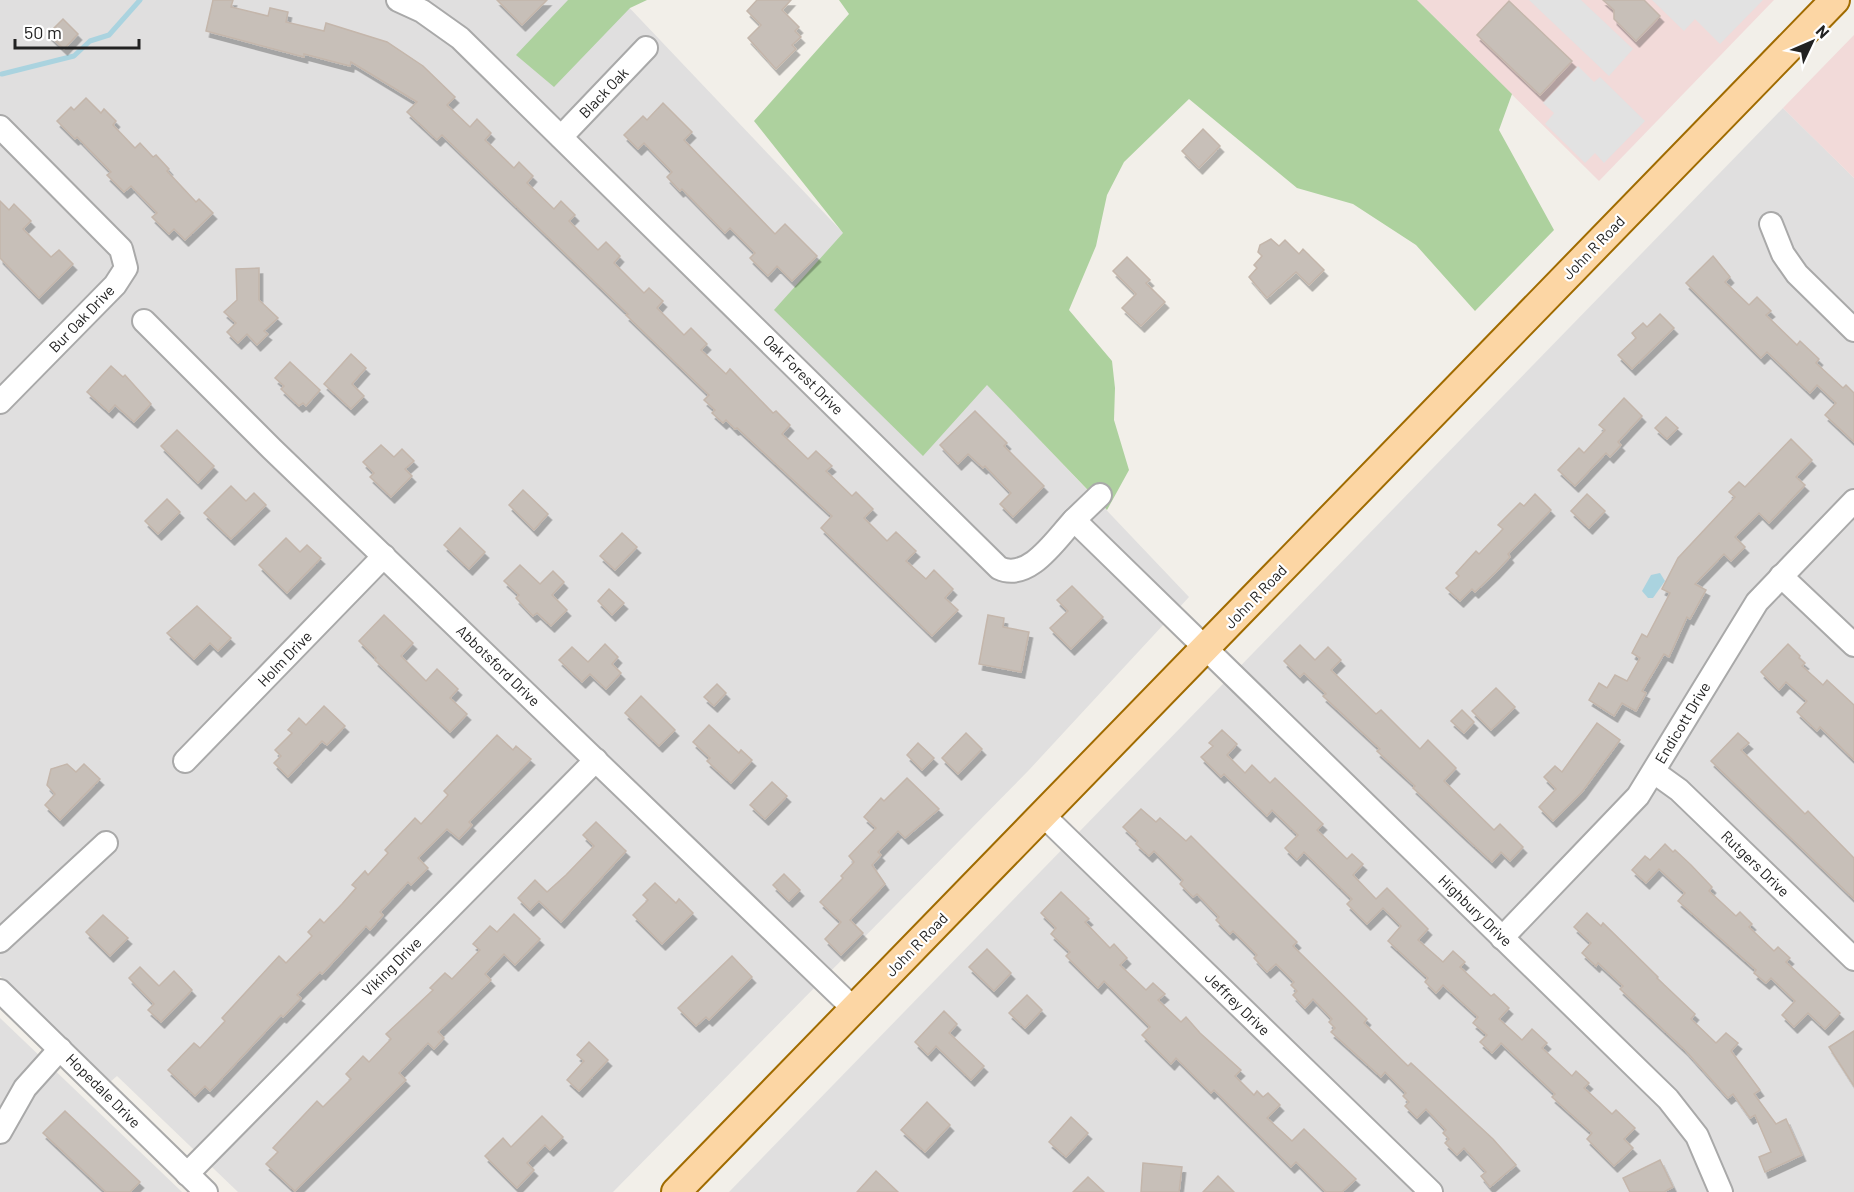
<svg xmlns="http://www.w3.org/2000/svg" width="1854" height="1192" font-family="Barlow,sans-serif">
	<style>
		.residential { fill: #e0dfdf }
		.commercial { fill: #f2dad9 }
		.forest { fill: #add19e }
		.parking { fill: #e2e2e2 }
		.water { fill: #aad3df }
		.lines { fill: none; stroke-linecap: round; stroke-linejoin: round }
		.stream { stroke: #aad3df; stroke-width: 5 }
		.building { fill: #c7bfb8; stroke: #c4b6ab; stroke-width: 1.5; filter: url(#shadow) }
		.minor-casing { stroke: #a9a9a9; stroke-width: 26 }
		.major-casing { stroke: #a06b00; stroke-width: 32 }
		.minor { stroke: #fff; stroke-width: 22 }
		.major { stroke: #fcd6a4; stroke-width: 28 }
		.labels { text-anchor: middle; stroke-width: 4.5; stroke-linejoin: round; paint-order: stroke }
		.street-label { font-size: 15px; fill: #222; stroke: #fff }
	</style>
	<defs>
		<filter id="shadow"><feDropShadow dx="3.5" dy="6" stdDeviation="0" flood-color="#0004"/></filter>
	</defs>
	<rect width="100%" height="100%" fill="#f2efe9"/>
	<g class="residential">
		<polygon points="0,0 622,0 1189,597 1029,770 613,1192 238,1192 117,1076 110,1082 0,976"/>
		<polygon points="1783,108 1854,178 1854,1192 729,1192"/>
		<polygon points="0,1018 182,1192 0,1192"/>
	</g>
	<g class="commercial">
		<polygon points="1417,0 1774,0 1599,181"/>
		<polygon points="1854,35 1854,178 1783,108"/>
	</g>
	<g class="forest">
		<polygon points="568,0 647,0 630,8 554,87 516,55"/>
		<polygon points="839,0 1417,0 1512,94 1499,130 1554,230 1475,311 1416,245 1353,204 1297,188 1189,99 1124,162 1107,195 1096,246 1069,310 1112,361 1115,388 1114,420 1129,470 1107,510 987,385 923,456 774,310 843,233 754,121 849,14"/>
	</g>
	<g class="parking">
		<polygon points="1529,0 1581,0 1633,49 1609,76"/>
		<polygon points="1652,0 1763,0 1720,44 1695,19 1684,31"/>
		<polygon points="1578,66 1594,82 1600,77 1645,121 1604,163 1595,153 1585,163 1545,124 1554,113 1543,103"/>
	</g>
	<polygon class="water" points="1660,573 1665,581 1653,598 1648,598 1642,591 1651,575"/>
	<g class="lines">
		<polyline class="stream" points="2,74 74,56 90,41 109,35 140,0"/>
	</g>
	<g class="building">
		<polygon points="213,0 233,0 231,7 268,16 270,8 288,12 286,22 324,31 326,23 387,42 423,66 455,97 447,105 470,127 477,119 491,133 485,140 514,168 519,162 533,176 527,183 554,209 561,201 575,215 569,221 598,250 606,242 620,256 614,263 644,293 649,288 663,301 657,308 684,335 691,328 707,344 701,350 726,374 730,369 773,413 776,411 790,425 782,434 808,459 816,451 832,466 826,471 852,496 856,492 873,509 864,518 887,541 896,532 916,551 906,561 926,579 934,570 953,589 945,598 958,610 932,636 821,528 832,516 737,428 735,429 726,420 723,423 712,413 715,410 704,400 709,395 626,315 628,314 442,135 437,140 407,112 417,102 351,62 350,66 304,54 304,57 206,31"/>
		<polygon points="497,0 547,0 522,25"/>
		<polygon points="757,0 791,0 782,10 799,27 795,31 801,37 792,45 796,49 776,69 748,38 761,25 747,11"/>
		<polygon points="1603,0 1644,0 1660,16 1636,41 1614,19 1614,10"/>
		<polygon points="1509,1 1572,61 1540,95 1477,35"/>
		<polygon points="63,19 78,34 64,49 48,34"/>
		<polygon points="86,98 101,113 104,109 116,121 113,125 135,148 140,143 153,157 156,155 169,169 167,171 196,202 199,199 213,213 185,240 174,229 169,234 152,217 157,213 131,186 124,192 107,175 111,172 77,137 75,139 57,121 71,107 74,110"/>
		<polygon points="663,103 692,132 684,140 775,234 785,224 817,256 792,281 777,266 768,276 750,258 755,253 730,228 725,233 682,189 680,191 667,177 672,172 644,143 638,149 624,135 643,116 647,120"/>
		<polygon points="1203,129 1220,146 1199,168 1182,151"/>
		<polygon points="0,201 9,210 14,204 31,221 23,229 51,257 59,250 73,264 39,298 0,258"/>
		<polygon points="1271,239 1279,246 1285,240 1299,254 1303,249 1324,270 1309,285 1296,272 1267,298 1249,277 1257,268 1254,265 1262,256 1258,252 1260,245"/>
		<polygon points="1713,256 1730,277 1725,282 1749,305 1757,297 1771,311 1766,315 1797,345 1800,341 1819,359 1816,363 1843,388 1846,385 1854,393 1854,442 1825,415 1836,403 1817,385 1810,393 1767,352 1761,358 1686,283"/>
		<polygon points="1127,257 1150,280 1146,283 1165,302 1141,326 1122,308 1136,294 1113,271"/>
		<polygon points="259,268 259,300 278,318 264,331 268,334 257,345 247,334 238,343 227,332 236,323 224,312 237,300 236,269"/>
		<polygon points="1660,314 1674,328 1632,369 1618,355 1636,338 1632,333 1643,323 1647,327"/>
		<polygon points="351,354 366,368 352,384 364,396 351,409 324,384"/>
		<polygon points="290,362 320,390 306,406 303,403 299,406 281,389 284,386 275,378"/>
		<polygon points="111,366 123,377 125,375 151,404 134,422 115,405 109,412 87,392"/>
		<polygon points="1624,398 1642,416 1618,442 1621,445 1610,457 1606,453 1575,486 1558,470 1579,448 1584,453 1605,430 1599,425"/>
		<polygon points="975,411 1007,443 1004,446 1044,486 1013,517 1000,504 1011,493 985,466 983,468 968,454 958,464 940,445"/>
		<polygon points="1666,417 1678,428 1667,439 1655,428"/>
		<polygon points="177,430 214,466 198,483 161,446"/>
		<polygon points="1791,439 1812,460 1796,477 1805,485 1769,523 1759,513 1735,537 1745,547 1731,561 1724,554 1695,584 1706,590 1690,619 1687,617 1669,657 1664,654 1642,691 1646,693 1636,711 1622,703 1614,716 1589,700 1599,683 1607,688 1615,675 1627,681 1640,658 1632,653 1642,634 1647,637 1670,593 1662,589 1678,558 1735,497 1729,492 1739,482 1745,487"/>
		<polygon points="381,445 394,457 402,449 414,461 405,469 412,476 391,497 370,477 374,473 363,462"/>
		<polygon points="231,486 246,501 254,493 266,505 231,539 204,513"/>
		<polygon points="523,490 548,514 534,530 509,505"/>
		<polygon points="1535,494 1551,510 1508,554 1510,557 1496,572 1475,592 1472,589 1460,601 1446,588 1459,576 1456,573 1476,551 1479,554 1503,529 1498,525 1520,503 1524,506"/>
		<polygon points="1587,494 1605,511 1589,528 1571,511"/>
		<polygon points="167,499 180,512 158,534 145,521"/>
		<polygon points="460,528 485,552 469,569 444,545"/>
		<polygon points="622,533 637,547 615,570 600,556"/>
		<polygon points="286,538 300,552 307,545 321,558 287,593 259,565"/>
		<polygon points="520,565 540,584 553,571 564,582 552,595 567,610 551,626 537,613 533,616 516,598 519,595 504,581"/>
		<polygon points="1072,586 1103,617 1071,649 1050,628 1068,611 1057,600"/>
		<polygon points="609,589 624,603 612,615 598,601"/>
		<polygon points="197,606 231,638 218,651 210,643 194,659 167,633"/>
		<polygon points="384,615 413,643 401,656 426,681 437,669 458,689 450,698 467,714 450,732 375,660 376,658 359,641"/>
		<polygon points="988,615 1004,618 1003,627 1029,632 1021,672 979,664"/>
		<polygon points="605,644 618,657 612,664 621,673 606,689 590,674 582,682 559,660 572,647 588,662"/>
		<polygon points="1788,644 1800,656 1799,658 1805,663 1802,666 1823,685 1827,680 1854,705 1854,760 1820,727 1817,731 1797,712 1807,701 1786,682 1779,690 1761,672"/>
		<polygon points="1300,645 1315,660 1328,647 1341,660 1331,670 1376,714 1381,710 1420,749 1428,740 1456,768 1444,781 1494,830 1500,824 1523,847 1510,861 1501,852 1492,862 1465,837 1413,788 1415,786 1377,751 1380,749 1323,696 1326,694 1304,673 1300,677 1284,661"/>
		<polygon points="717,684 726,693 714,706 704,697"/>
		<polygon points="1496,688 1515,707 1491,730 1472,711"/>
		<polygon points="641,696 675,730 659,746 625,713"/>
		<polygon points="324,706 345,726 327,745 322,741 288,777 274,763 281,756 275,750 292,733 288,730 299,718 306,725"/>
		<polygon points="1462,710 1474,722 1464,733 1451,721"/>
		<polygon points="1597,723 1620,740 1582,792 1553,821 1539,807 1556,789 1544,777 1555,766 1562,772"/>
		<polygon points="709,725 739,753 741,750 752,760 731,783 707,761 710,758 693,742"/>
		<polygon points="1222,730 1237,744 1227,755 1245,773 1252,765 1270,783 1275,778 1323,824 1317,830 1347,859 1352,854 1363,864 1353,875 1376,899 1387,888 1428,929 1418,940 1443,962 1453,951 1465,962 1460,967 1491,996 1494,994 1509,1008 1499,1019 1522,1040 1532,1029 1547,1043 1542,1048 1572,1076 1576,1071 1589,1083 1584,1088 1612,1114 1616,1110 1635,1128 1624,1139 1633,1148 1614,1166 1587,1139 1592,1133 1552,1097 1555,1094 1501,1043 1492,1053 1480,1042 1487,1035 1473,1023 1478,1017 1443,985 1436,993 1425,982 1428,978 1388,941 1401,926 1383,908 1367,924 1347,904 1352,899 1304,852 1297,860 1285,848 1298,835 1272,810 1267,816 1224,774 1221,777 1201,757 1213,746 1209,743"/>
		<polygon points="966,733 982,749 958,774 942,758"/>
		<polygon points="1738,733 1749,743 1741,750 1805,814 1808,811 1854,858 1854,899 1711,761"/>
		<polygon points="497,735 513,750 516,746 531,759 469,822 472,825 459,839 447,829 418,858 428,868 411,885 408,882 380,912 383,915 370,930 366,926 322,974 320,972 297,995 301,998 283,1017 281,1015 210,1091 205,1086 195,1096 168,1070 194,1043 200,1048 225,1021 222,1018 279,956 286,963 312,936 308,932 320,919 324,923 342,904 356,888 352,885 365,871 368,875 388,853 385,850 415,818 421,824 448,795 444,791"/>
		<polygon points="918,743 934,758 922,770 907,755"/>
		<polygon points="67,764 76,772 84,764 100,779 60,820 45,805 55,794 47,785 51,769"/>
		<polygon points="907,778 939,809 905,838 898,831 878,852 881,855 872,865 885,884 850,920 863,933 841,955 825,939 841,922 820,902 843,878 841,876 854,862 849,856 876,828 864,817 881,798 884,801"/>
		<polygon points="772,782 787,796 765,819 750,805"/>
		<polygon points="1141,809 1156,822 1160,818 1186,841 1191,836 1297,942 1293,946 1367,1019 1364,1023 1408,1066 1411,1063 1493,1139 1516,1165 1490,1187 1481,1176 1486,1172 1464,1148 1457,1155 1445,1143 1449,1139 1443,1133 1446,1130 1426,1109 1417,1118 1405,1106 1409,1102 1403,1096 1406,1093 1385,1072 1381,1077 1331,1032 1335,1028 1329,1022 1332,1019 1313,999 1305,1008 1293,995 1297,991 1291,985 1294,982 1276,964 1267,972 1254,958 1257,955 1233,931 1230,934 1216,920 1219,917 1197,894 1193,897 1180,884 1183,880 1154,851 1149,856 1136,844 1138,841 1123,827"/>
		<polygon points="596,822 626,851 561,922 539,901 530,910 518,898 535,880 547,892 566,875 594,846 583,835"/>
		<polygon points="1665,844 1673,852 1675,850 1691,865 1712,887 1709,891 1736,916 1740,912 1752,924 1749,927 1774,951 1778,947 1790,958 1786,962 1840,1013 1825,1029 1808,1013 1794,1027 1782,1015 1795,1001 1771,978 1766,983 1754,973 1756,970 1678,901 1685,893 1659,869 1646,883 1632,870 1645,856 1650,860"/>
		<polygon points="784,874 800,890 789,901 773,885"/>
		<polygon points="655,883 676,903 679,899 693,913 662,944 633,915 648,900 643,895"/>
		<polygon points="1061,892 1089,919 1085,922 1110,948 1114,944 1127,958 1120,965 1146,990 1153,983 1165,994 1158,1000 1181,1022 1186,1017 1200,1033 1241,1070 1235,1076 1254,1095 1257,1091 1263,1097 1268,1093 1280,1105 1267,1118 1292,1141 1304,1129 1356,1179 1342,1192 1326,1192 1296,1162 1291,1167 1214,1090 1211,1093 1176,1058 1171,1064 1142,1035 1150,1027 1104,981 1098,988 1066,956 1070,952 1051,934 1056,928 1041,913"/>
		<polygon points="1587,913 1601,926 1603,923 1658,977 1657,978 1695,1014 1691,1019 1716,1043 1726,1033 1738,1043 1731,1051 1760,1090 1754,1094 1776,1124 1786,1119 1802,1155 1765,1172 1759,1157 1771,1152 1755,1115 1750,1118 1733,1094 1728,1098 1685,1050 1620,989 1623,986 1598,963 1596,966 1582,953 1591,943 1574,927"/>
		<polygon points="514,914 540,939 515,965 504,954 485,974 491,980 438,1032 444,1038 434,1049 428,1043 399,1073 406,1080 295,1191 266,1164 278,1152 273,1148 317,1101 323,1107 351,1079 346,1074 363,1056 369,1062 391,1039 386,1034 433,990 430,988 445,973 452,979 480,950 473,944 490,926 497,932"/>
		<polygon points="103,915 128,938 110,956 86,932"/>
		<polygon points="987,949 1011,973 994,991 969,967"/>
		<polygon points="732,956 752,977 709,1020 706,1017 696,1026 678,1008"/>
		<polygon points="140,967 159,986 174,971 192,990 161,1022 148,1010 154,1004 129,978"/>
		<polygon points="1027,995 1042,1010 1025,1028 1009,1013"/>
		<polygon points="944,1011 957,1024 949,1033 984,1066 971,1080 936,1046 928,1055 915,1042"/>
		<polygon points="1854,1031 1854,1086 1829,1047"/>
		<polygon points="589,1042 608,1060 579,1091 567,1080 584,1061 577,1055"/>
		<polygon points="927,1102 950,1125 925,1152 901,1130"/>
		<polygon points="65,1111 140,1182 130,1192 106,1192 43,1133"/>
		<polygon points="542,1116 563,1137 550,1150 545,1145 527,1163 534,1170 517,1188 485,1156 503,1138 511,1147"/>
		<polygon points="1071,1117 1088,1133 1066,1157 1049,1142"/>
		<polygon points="1660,1160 1673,1187 1664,1192 1630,1192 1623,1178"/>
		<polygon points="1143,1163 1182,1167 1179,1192 1141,1192"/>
		<polygon points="876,1171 898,1192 857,1192"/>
		<polygon points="1218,1176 1234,1192 1203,1192"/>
		<polygon points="1088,1177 1104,1192 1073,1192"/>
	</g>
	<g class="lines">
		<g class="minor-casing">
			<g id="minor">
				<path d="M398,0l24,11 38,27 539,530c30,14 57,-29 75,-48l594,579 29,37 24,56"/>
				<polyline points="0,127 121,249 126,268 115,285 0,402"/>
				<polyline points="561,137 646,48"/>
				<polyline points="1771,224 1783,254 1797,274 1854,330"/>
				<polyline points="144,321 272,449 854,1009"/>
				<polyline points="1074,520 1100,495"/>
				<polyline points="1781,576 1854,645"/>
				<polyline points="185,761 384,556"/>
				<polyline points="1654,772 1679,790 1854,959"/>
				<polyline points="1043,815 1431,1192"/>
				<polyline points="1502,938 1638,796 1757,602 1854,501"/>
				<polyline points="0,941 106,843"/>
				<polyline points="0,991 206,1192"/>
				<polyline points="0,1132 25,1088 60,1049"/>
				<polyline points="187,1174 596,760"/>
			</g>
		</g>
		<g class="major-casing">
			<polyline id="major" points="676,1192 1835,0"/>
		</g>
		<use href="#minor" class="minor"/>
		<use href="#major" class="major"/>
	</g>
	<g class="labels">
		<g class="street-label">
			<text transform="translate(604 93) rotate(-46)" y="5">Black Oak</text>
			<text transform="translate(1594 248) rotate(-46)" y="5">John R Road</text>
			<text transform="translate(82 319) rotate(-46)" y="5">Bur Oak Drive</text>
			<text transform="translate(803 375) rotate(45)" y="5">Oak Forest Drive</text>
			<text transform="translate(1256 597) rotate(-46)" y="5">John R Road</text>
			<text transform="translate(285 659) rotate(-46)" y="5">Holm Drive</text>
			<text transform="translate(498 666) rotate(44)" y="5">Abbotsford Drive</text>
			<text transform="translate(1683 723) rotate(-59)" y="5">Endicott Drive</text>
			<text transform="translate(1755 864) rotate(44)" y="5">Rutgers Drive</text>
			<text transform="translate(1475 911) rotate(44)" y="5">Highbury Drive</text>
			<text transform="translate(917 945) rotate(-46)" y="5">John R Road</text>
			<text transform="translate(392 967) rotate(-45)" y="5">Viking Drive</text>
			<text transform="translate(1237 1004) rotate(44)" y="5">Jeffrey Drive</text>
			<text transform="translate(103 1091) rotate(45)" y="5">Hopedale Drive</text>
		</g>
	</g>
	<g transform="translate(1812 42) rotate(46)" stroke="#ffffff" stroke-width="4.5" paint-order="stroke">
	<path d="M0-4.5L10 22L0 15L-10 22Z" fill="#222222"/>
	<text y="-9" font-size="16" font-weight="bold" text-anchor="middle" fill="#222222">N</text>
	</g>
	<path d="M15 39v9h124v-9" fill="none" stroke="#222222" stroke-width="3"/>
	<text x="24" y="39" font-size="18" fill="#222222" stroke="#ffffff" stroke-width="4.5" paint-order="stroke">50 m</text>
</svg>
